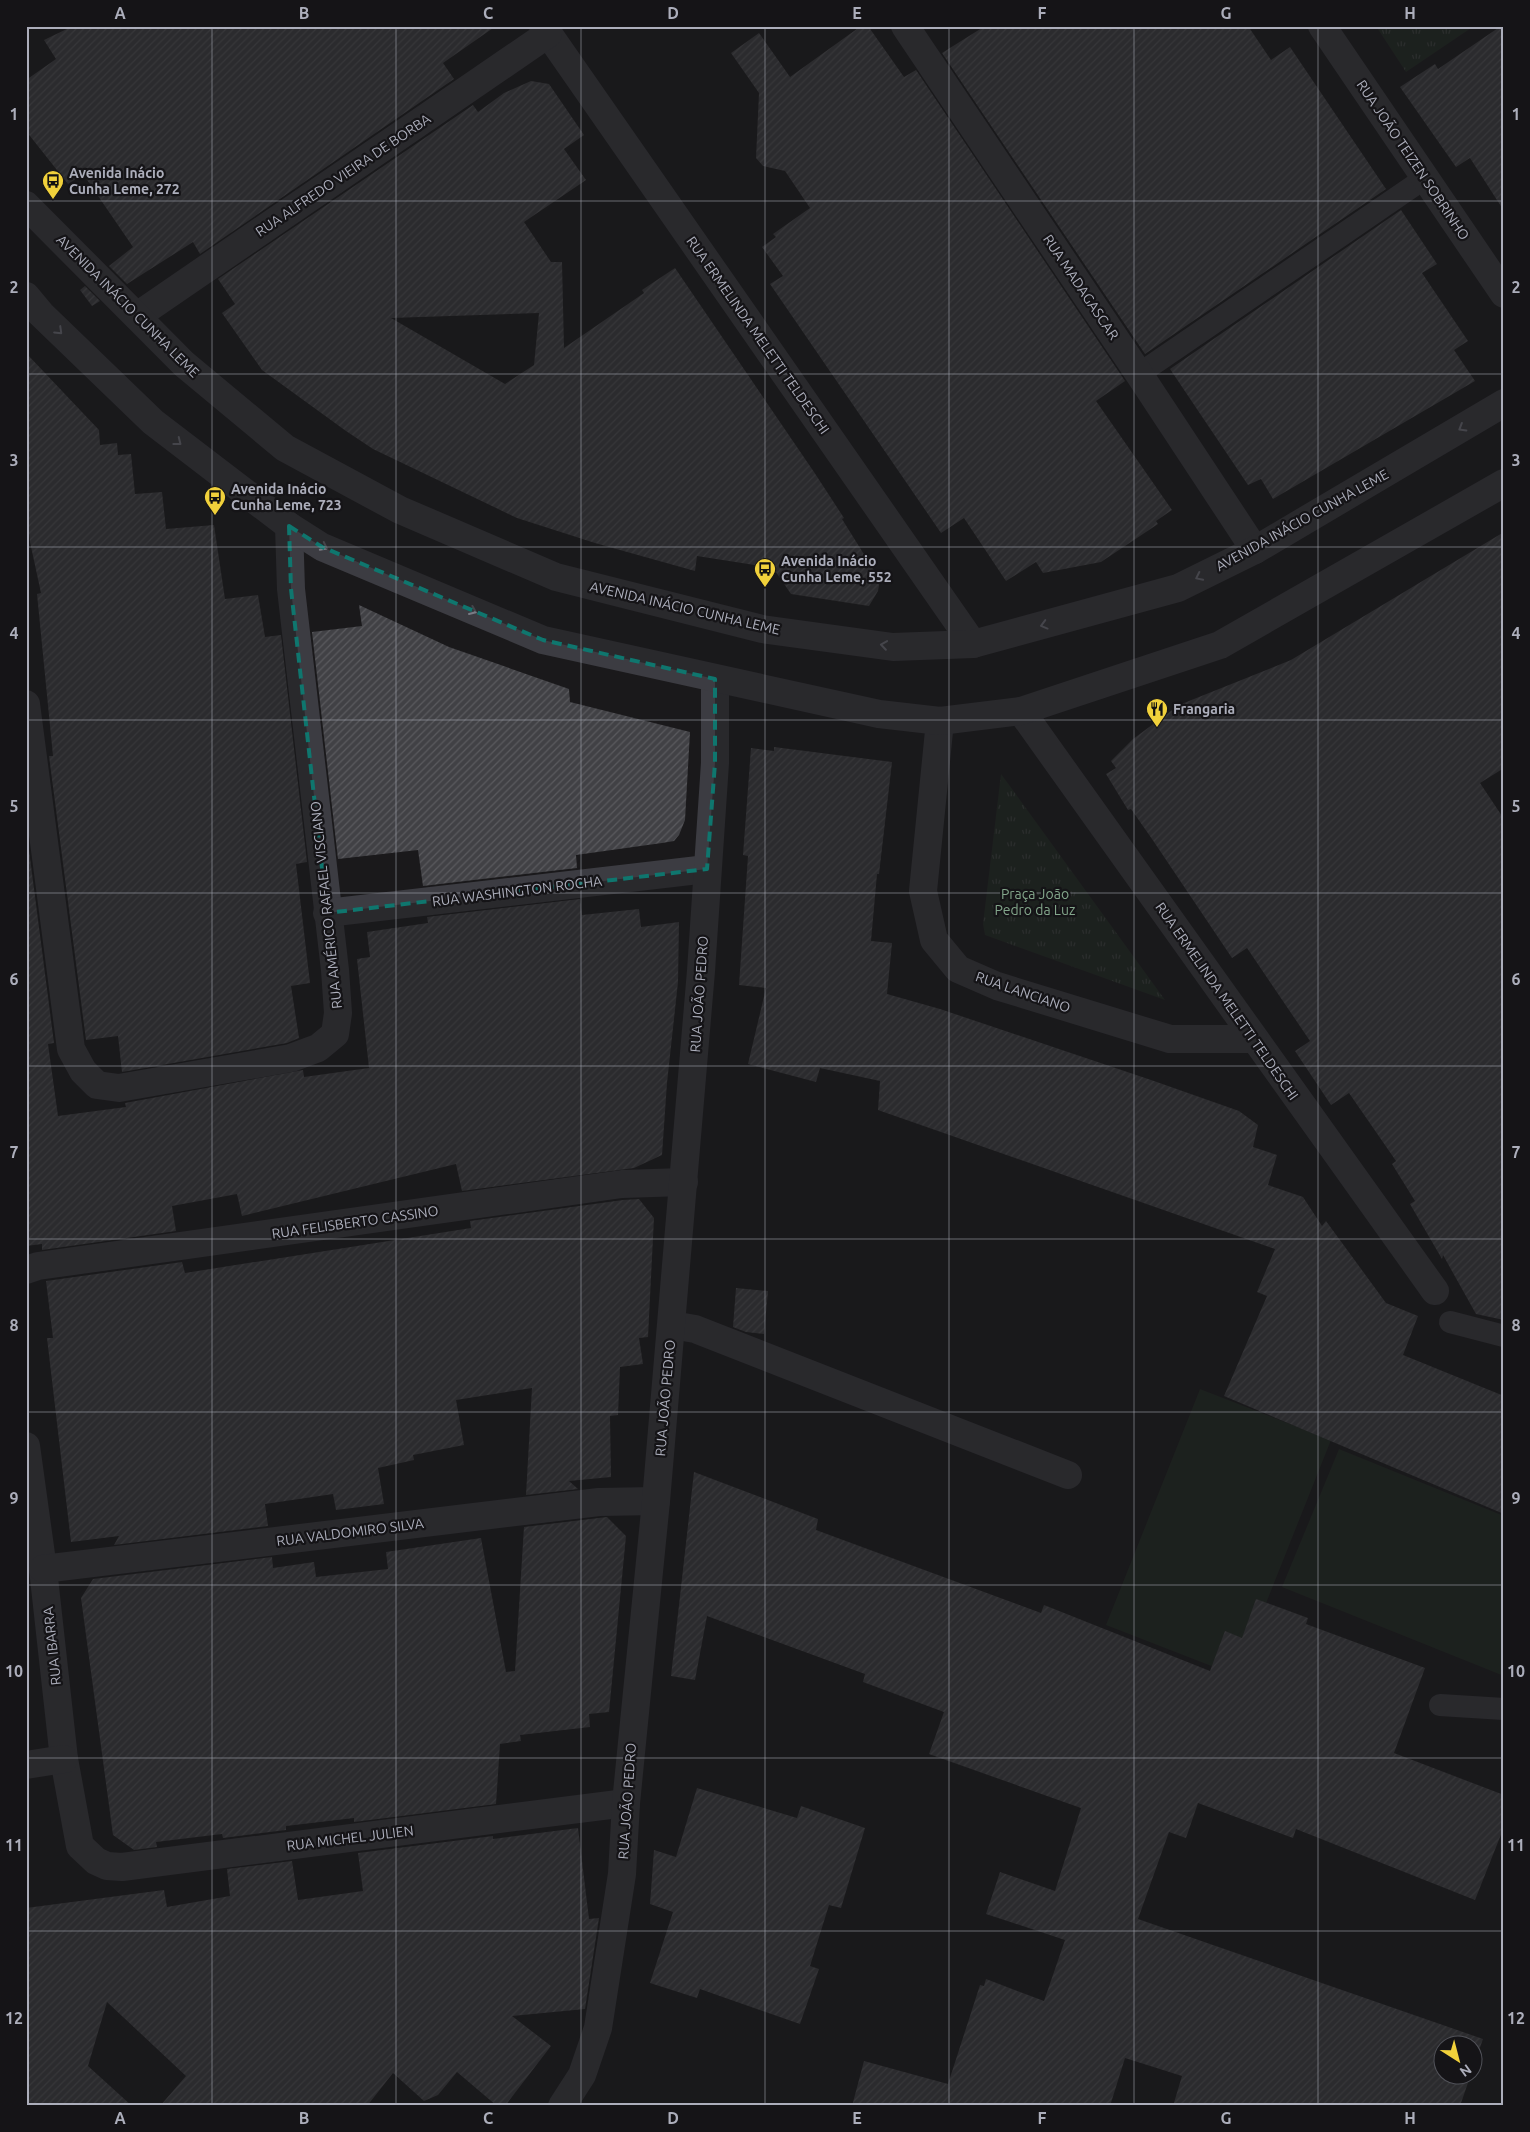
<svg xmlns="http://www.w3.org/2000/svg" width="1530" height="2132" font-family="Ubuntu,sans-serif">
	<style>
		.green { fill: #212a23 }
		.park { fill: url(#park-tufts) }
		.building { fill: url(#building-hatch); fill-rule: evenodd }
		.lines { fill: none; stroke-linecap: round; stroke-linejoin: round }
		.service { stroke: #3c3c42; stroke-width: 22 }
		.minor { stroke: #3c3c42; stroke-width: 28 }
		.tertiary { stroke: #3c3c42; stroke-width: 28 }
		.oneway { stroke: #7a7b85 }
		.marked { fill: none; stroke: #0f766e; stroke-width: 4; stroke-dasharray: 10 6; stroke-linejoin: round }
		.grid { fill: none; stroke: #acaebb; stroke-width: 1; stroke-opacity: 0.55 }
		.labels { text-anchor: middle; stroke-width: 4.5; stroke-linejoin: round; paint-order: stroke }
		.street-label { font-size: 14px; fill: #acaebb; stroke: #151417 }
		.poi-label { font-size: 14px; font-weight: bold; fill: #acaebb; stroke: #151417; text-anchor: start }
		.park-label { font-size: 14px; fill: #83a68b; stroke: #151417 }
		.neatline { fill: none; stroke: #acaebb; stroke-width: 2 }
		.grid-label { font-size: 16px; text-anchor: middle; font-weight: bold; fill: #acaebb }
	</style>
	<defs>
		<pattern id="park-tufts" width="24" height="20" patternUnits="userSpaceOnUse" patternTransform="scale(1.25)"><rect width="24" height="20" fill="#212a23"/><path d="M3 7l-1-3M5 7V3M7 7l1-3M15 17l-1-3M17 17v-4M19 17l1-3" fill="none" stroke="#3f4641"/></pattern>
		<pattern id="building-hatch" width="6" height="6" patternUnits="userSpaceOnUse" patternTransform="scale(1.25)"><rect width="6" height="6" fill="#414145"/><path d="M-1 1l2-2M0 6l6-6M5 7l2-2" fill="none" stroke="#5a5a5e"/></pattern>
	</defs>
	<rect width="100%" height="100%" fill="#1a191b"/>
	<g class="green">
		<polygon points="1200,1389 1331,1440 1237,1676 1106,1625"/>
		<polygon points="1339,1449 1504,1516 1504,1676 1282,1587"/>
	</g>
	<g class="park">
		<polygon points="1376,26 1474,26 1406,72"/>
		<polygon points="1001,774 1015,793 1165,1000 985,935 983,924"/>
	</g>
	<g class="building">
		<polygon points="73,26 496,26 443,63 454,79 200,254 193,242 127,284 109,266 133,247 83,174 68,184 26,131 26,80 56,59 44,40"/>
		<polygon points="861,26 868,26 904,77 916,70 1125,381 1096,401 1172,510 1156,521 1158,524 1101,562 1043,573 1036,562 1006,581 964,518 941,533 770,284 783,276 762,247 776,237 773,234 810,208 785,171 763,166 756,158 759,93 731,53 759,33 790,77"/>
		<polygon points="985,26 1248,26 1271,60 1290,47 1386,189 1145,354 942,53"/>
		<polygon points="1501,26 1504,26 1504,211 1470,158 1456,167 1400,87 1435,64 1438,69"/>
		<path d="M531,81l18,3 35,51 -20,14 22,31 -62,42 27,40h11l2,86 80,-55 -2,-3 33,-22 139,204 30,46 -2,1 38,61 -2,11 -9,15 -78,-12 -18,-26 -76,-12 -2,15 -100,-28 -78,-25 -144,-69 -27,-18 -84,-61 -40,-57 13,-9 -17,-25 255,-174 5,7 26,-19zM539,313l-5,52 -29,19 -114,-66z"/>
		<polygon points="1401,210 1437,264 1422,273 1468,341 1454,350 1475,381 1273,499 1261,479 1248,485 1170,369"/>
		<polygon points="85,286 100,301 92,306 80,290"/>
		<polygon points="26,353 99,430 100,445 117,443 118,455 131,454 135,494 162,492 166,529 214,525 225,599 258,595 265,637 281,635 307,862 296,864 310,983 291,986 299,1038 287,1043 122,1072 118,1036 86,1040 49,756 53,756 37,594 41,593 30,542 26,506"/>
		<polygon points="1504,532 1504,768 1480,783 1504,819 1504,1320 1476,1314 1443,1255 1442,1259 1410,1204 1415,1201 1392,1164 1396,1161 1349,1093 1331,1105 1295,1051 1310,1041 1247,948 1232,958 1152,839 1131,809 1128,810 1106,774 1116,768 1111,761 1133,739 1179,705 1291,660"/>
		<polygon points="359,605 449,647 569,689 570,702 690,732 685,820 679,835 674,841 662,843 576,855 577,868 423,886 418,850 338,859 312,632 362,626"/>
		<polygon points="774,747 892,762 879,874 877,874 871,941 892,943 887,994 940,1009 1154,1081 1239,1111 1258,1125 1253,1147 1277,1155 1268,1185 1303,1197 1322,1226 1326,1221 1386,1303 1418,1316 1403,1355 1504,1396 1504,1514 1224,1396 1267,1296 1257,1292 1275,1249 878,1110 880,1081 820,1068 816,1082 748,1064 766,988 739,985 748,856 743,855 751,748 774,751"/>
		<polygon points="26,827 54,1043 48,1044 58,1116 126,1107 125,1103 303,1070 304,1077 369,1068 357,959 370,957 367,932 428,923 427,917 580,899 582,915 639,909 641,927 679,922 678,982 667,1083 662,1155 634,1168 462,1191 456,1164 242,1216 237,1194 172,1206 176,1231 42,1250 42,1244 26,1246"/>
		<polygon points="639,1199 654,1218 648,1337 639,1338 643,1364 620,1367 618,1415 610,1416 611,1477 569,1481 578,1489 526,1495 532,1388 456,1400 464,1445 413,1455 414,1460 378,1468 384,1504 336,1510 333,1494 265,1504 268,1526 114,1545 119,1536 71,1542 47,1338 53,1338 46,1281 182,1262 185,1273 471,1228 470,1221 623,1200"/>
		<polygon points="736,1288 768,1291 764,1334 746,1332 733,1327"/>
		<polygon points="694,1472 818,1519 816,1530 1041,1613 1044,1605 1210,1671 1225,1631 1242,1638 1256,1599 1308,1618 1306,1624 1425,1668 1394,1753 1504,1795 1504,1827 1475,1900 1296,1829 1293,1838 1198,1803 1186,1838 1169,1832 1138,1919 1483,2039 1472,2070 1472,2044 1442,2044 1442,2074 1471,2074 1460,2106 1173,2106 1182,2076 1125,2058 1110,2106 852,2106 864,2061 948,2084 980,1985 984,1986 986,1979 1044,2001 1065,1940 986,1914 1000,1872 1055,1891 1081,1808 929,1754 944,1712 863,1682 865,1674 707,1616 695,1680 671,1676"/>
		<polygon points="607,1517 626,1536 609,1712 589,1714 590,1727 520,1735 521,1741 500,1744 496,1804 354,1822 354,1818 286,1826 286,1830 223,1838 222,1834 156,1842 157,1847 134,1850 113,1835 81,1598 93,1579 272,1557 273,1568 314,1562 316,1577 388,1569 386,1552 481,1538 506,1672 515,1671 524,1527"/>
		<polygon points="697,1788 797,1818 801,1806 865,1828 841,1908 829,1905 810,1966 819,1969 800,2024 700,1989 697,1998 650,1983 673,1912 650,1904 654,1850 676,1857"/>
		<polygon points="578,1828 589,1919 599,1918 585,2009 512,2016 551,2046 505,2106 497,2106 457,2072 438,2095 424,2101 393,2073 367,2106 160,2106 186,2076 107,2002 88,2066 132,2106 26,2106 26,1908 164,1890 167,1907 230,1896 227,1869 292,1861 298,1900 363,1891 358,1853 493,1836 493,1839"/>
	</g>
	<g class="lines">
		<g class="service">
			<polyline points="1139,374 1425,178"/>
			<polyline points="1450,1322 1504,1336"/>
			<polyline points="1440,1705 1504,1709"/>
		</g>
		<g class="minor">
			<polyline points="543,26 973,644"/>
			<polyline points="905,26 1139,374 1255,550"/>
			<polyline points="1322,26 1504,294"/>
			<polyline points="137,316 548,34"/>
			<polyline points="26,704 71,1049 83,1071 97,1085 119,1088 291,1058 318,1048 335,1034 338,1013 335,970 291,589 289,526"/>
			<polyline points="1021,711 1435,1291"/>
			<polyline points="940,721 923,891 934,940 958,969 997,986 1170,1039 1253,1039"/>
			<polyline points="327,913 707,869"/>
			<polyline points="26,1270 38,1266 622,1184 684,1182"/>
			<polyline points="672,1325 695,1329 1068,1475"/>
			<polyline points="26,1446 43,1569 64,1759 80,1846 96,1861 107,1866 122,1867 626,1803"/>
			<polyline points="43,1569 599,1502 656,1501"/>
			<polyline points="26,1765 64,1759"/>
			<polyline points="562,2106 582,2075 598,2028 622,1874 626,1803 656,1501 701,971 715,763 715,679"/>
		</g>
		<g class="tertiary">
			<polyline points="26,205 184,364 285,448 400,510 556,577 762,629 893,647 973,644 1178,588 1255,550 1504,403"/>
			<polyline points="26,296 41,314 153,422 289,526 322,547 543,640 879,714 940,721 1021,711 1220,645 1504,483"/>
		</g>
	</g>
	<defs><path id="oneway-chevron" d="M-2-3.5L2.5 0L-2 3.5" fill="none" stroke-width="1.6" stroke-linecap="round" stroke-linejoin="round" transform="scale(1.25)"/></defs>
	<g class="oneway">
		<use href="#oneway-chevron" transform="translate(59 331) rotate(44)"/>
		<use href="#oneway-chevron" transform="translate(1462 428) rotate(149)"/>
		<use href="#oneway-chevron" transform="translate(178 442) rotate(38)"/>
		<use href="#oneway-chevron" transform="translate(324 547) rotate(27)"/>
		<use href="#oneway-chevron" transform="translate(1199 577) rotate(154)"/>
		<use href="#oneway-chevron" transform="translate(473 611) rotate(23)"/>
		<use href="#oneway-chevron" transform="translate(1044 625) rotate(165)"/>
		<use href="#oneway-chevron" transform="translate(884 645) rotate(-172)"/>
	</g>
	<path d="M0 0H1530V2132H0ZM289,526l33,21 221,93 172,39v84l-8,106 -380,44 -36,-324z" fill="#1a191b" fill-opacity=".55" fill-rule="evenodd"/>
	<path class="marked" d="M289,526l33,21 221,93 172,39v84l-8,106 -380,44 -36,-324z"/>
	<path class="grid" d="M212,26v2080M396,26v2080M581,26v2080M765,26v2080M949,26v2080M1134,26v2080M1318,26v2080M26,201h1478M26,374h1478M26,547h1478M26,720h1478M26,893h1478M26,1066h1478M26,1239h1478M26,1412h1478M26,1585h1478M26,1758h1478M26,1931h1478"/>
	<defs>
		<g id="bus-pin" transform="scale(1.125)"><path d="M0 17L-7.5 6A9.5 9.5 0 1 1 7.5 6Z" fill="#f1d13b" stroke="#151417"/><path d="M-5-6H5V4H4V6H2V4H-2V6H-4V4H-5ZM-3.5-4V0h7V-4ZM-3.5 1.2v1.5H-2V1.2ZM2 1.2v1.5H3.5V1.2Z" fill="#111"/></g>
		<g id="restaurant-pin" transform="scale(1.125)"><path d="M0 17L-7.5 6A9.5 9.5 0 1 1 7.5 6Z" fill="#f1d13b" stroke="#151417"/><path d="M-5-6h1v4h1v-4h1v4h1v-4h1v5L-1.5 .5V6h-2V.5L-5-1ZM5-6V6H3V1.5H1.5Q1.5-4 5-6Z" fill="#111"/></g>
	</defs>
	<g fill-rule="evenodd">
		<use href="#bus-pin" x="53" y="181"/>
		<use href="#bus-pin" x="215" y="497"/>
		<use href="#bus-pin" x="765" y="569"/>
		<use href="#restaurant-pin" x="1157" y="709"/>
	</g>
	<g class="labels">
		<g class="street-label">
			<text transform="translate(1413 160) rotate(56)" y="5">RUA JOÃO TEIZEN SOBRINHO</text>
			<text transform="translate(343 175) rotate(-34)" y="5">RUA ALFREDO VIEIRA DE BORBA</text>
			<text transform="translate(1081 287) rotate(56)" y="5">RUA MADAGASCAR</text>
			<text transform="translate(128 306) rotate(45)" y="5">AVENIDA INÁCIO CUNHA LEME</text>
			<text transform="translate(758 335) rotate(55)" y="5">RUA ERMELINDA MELETTI TELDESCHI</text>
			<text transform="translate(1302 520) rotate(-29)" y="5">AVENIDA INÁCIO CUNHA LEME</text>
			<text transform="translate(685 608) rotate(13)" y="5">AVENIDA INÁCIO CUNHA LEME</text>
			<text transform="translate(517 891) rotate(-7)" y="5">RUA WASHINGTON ROCHA</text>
			<text transform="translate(326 905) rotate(-96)" y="5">RUA AMÉRICO RAFAEL VISCIANO</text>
			<text transform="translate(1023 992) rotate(19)" y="5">RUA LANCIANO</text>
			<text transform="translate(699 994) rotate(-86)" y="5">RUA JOÃO PEDRO</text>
			<text transform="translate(1227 1001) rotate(55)" y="5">RUA ERMELINDA MELETTI TELDESCHI</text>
			<text transform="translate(355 1222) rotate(-8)" y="5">RUA FELISBERTO CASSINO</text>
			<text transform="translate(665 1398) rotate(-85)" y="5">RUA JOÃO PEDRO</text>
			<text transform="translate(350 1532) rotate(-7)" y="5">RUA VALDOMIRO SILVA</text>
			<text transform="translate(52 1646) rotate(-96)" y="5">RUA IBARRA</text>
			<text transform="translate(627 1801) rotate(-86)" y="5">RUA JOÃO PEDRO</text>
			<text transform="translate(350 1838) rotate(-7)" y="5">RUA MICHEL JULIEN</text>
		</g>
		<g class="poi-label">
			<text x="69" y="178">Avenida Inácio<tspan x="69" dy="16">Cunha Leme, 272</tspan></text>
			<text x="231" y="494">Avenida Inácio<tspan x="231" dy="16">Cunha Leme, 723</tspan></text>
			<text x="781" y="566">Avenida Inácio<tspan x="781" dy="16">Cunha Leme, 552</tspan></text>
			<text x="1173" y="714">Frangaria</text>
		</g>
		<g class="park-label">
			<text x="1035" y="899">Praça João<tspan x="1035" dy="16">Pedro da Luz</tspan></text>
		</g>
	</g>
	<rect width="1530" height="2132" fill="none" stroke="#151417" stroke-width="55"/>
	<g transform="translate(1458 2060) rotate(144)"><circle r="24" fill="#151417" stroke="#515259"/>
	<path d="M0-4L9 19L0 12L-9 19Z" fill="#f1d13b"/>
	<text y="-8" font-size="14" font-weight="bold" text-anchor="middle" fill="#acaebb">N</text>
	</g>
	<rect x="28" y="28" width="1474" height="2076" class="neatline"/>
	<g class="grid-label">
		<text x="120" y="19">A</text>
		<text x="304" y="19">B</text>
		<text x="488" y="19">C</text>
		<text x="673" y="19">D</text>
		<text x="857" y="19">E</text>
		<text x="1042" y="19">F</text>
		<text x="1226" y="19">G</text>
		<text x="1410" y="19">H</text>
		<text x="14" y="120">1</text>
		<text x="1516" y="120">1</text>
		<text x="14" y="293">2</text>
		<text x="1516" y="293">2</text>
		<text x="14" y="466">3</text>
		<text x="1516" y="466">3</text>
		<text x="14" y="639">4</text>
		<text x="1516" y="639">4</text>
		<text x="14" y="812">5</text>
		<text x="1516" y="812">5</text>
		<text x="14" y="985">6</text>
		<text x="1516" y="985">6</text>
		<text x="14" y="1158">7</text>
		<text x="1516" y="1158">7</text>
		<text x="14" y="1331">8</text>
		<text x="1516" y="1331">8</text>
		<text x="14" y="1504">9</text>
		<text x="1516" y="1504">9</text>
		<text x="14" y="1677">10</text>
		<text x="1516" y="1677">10</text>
		<text x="14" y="1851">11</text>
		<text x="1516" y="1851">11</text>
		<text x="14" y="2024">12</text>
		<text x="1516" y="2024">12</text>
		<text x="120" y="2124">A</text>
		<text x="304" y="2124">B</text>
		<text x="488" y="2124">C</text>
		<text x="673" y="2124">D</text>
		<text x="857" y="2124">E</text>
		<text x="1042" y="2124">F</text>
		<text x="1226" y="2124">G</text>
		<text x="1410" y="2124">H</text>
	</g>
</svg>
